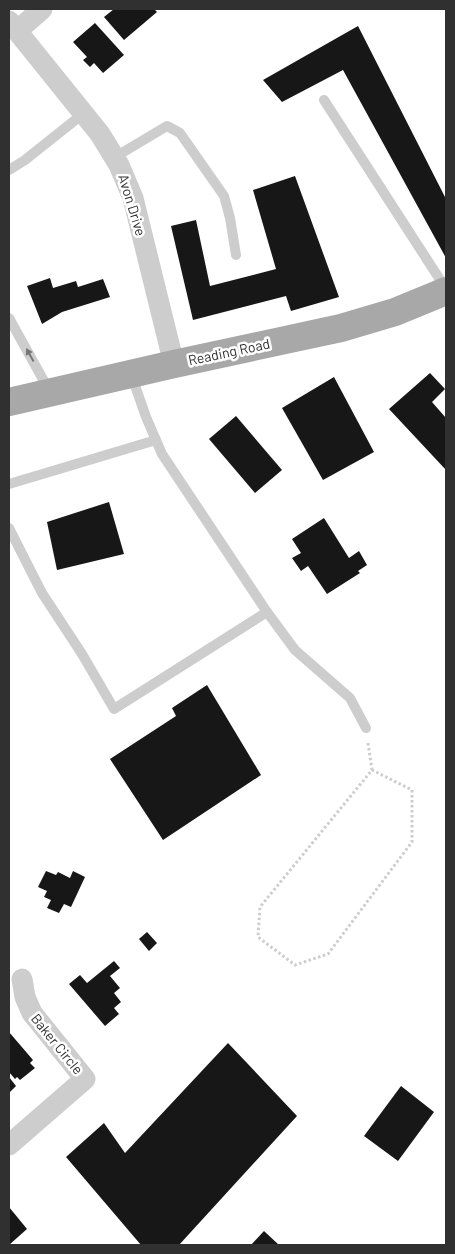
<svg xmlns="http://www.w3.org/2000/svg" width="455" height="1254" font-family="Barlow,sans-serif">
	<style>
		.building { fill: #171717 }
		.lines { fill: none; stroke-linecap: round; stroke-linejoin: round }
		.path { stroke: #cdcdcd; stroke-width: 3; stroke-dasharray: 2.5 2.5; stroke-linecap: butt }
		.service { stroke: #cdcdcd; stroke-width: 10 }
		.minor { stroke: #cdcdcd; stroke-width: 21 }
		.primary { stroke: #a8a8a8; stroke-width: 28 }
		.oneway { fill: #777 }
		.labels { text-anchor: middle; stroke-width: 5; stroke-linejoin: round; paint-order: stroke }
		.street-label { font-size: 14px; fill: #303030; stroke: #fff }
	</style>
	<rect width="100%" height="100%" fill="#fff"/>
	<g class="building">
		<polygon points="114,9 154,9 157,12 124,40 104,17"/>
		<polygon points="95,23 124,55 103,73 94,63 90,67 83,60 87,57 73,42"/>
		<polygon points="358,26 446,199 446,258 343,70 282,102 263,80"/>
		<polygon points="295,176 339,297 291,311 286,296 193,320 171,226 196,220 210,286 276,269 253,190"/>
		<polygon points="50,278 53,288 76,281 78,287 103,279 110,297 62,312 42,324 27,286"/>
		<polygon points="430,373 445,389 432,402 446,418 446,470 389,409"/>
		<polygon points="334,377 374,452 323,480 282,408"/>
		<polygon points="236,416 282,470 255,493 209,439"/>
		<polygon points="109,502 124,554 57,570 47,522"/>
		<polygon points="324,518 349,558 359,551 367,565 358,571 360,573 327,594 308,566 301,571 292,558 301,553 292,539"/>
		<polygon points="207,685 261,775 163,840 110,759 176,716 172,708"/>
		<polygon points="46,871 56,875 58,872 70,878 73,871 85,877 71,907 64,904 59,913 47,908 51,900 44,897 47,891 38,887"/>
		<polygon points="147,932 157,943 149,951 139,939"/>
		<polygon points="114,961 120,968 110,976 120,988 114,993 121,1002 114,1008 119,1014 105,1026 69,984 80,975 87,983"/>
		<polygon points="9,1032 33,1060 30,1063 35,1068 20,1080 17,1077 15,1079 9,1072"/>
		<polygon points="228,1043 297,1116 179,1245 141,1245 66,1157 104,1123 125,1153"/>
		<polygon points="9,1077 16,1086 9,1093"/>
		<polygon points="401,1086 434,1112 398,1161 364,1136"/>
		<polygon points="9,1207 27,1229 9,1245"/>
		<polygon points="264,1231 279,1245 251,1245"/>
	</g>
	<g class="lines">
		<polyline class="path" points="368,743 372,770 260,907 258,937 295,965 328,954 412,842 412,790 372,770"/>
		<g class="service">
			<polyline points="324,100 446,289"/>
			<polyline points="115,157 167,126 180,133 224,196 230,218 236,255"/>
			<polyline points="9,170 25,160 84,113"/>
			<polyline points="9,318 50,392"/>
			<polyline points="9,484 156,440"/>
			<polyline points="9,528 42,593 82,654 114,709 267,612 162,454 146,417 131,374"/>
			<polyline points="267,612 295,650 350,698 366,728"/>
		</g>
		<g class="minor">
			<polyline points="9,21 100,134 119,165 133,198 174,364"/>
			<polyline points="17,31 42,9"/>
			<polyline points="9,1145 85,1079 32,1013 25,997 22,979"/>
		</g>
		<polyline class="primary" points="9,402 174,364 341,328 395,312 446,291"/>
	</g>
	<defs><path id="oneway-solid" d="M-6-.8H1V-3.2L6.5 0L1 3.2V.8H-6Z" transform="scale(1.25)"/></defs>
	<use class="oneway" href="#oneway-solid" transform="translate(30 355) rotate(-119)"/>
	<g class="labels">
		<g class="street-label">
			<text transform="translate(132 205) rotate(73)" y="5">Avon Drive</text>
			<text transform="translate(229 352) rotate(-12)" y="5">Reading Road</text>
			<text transform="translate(57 1044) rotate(51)" y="5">Baker Circle</text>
		</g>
	</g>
	<rect width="455" height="1254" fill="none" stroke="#303030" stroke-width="20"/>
</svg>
